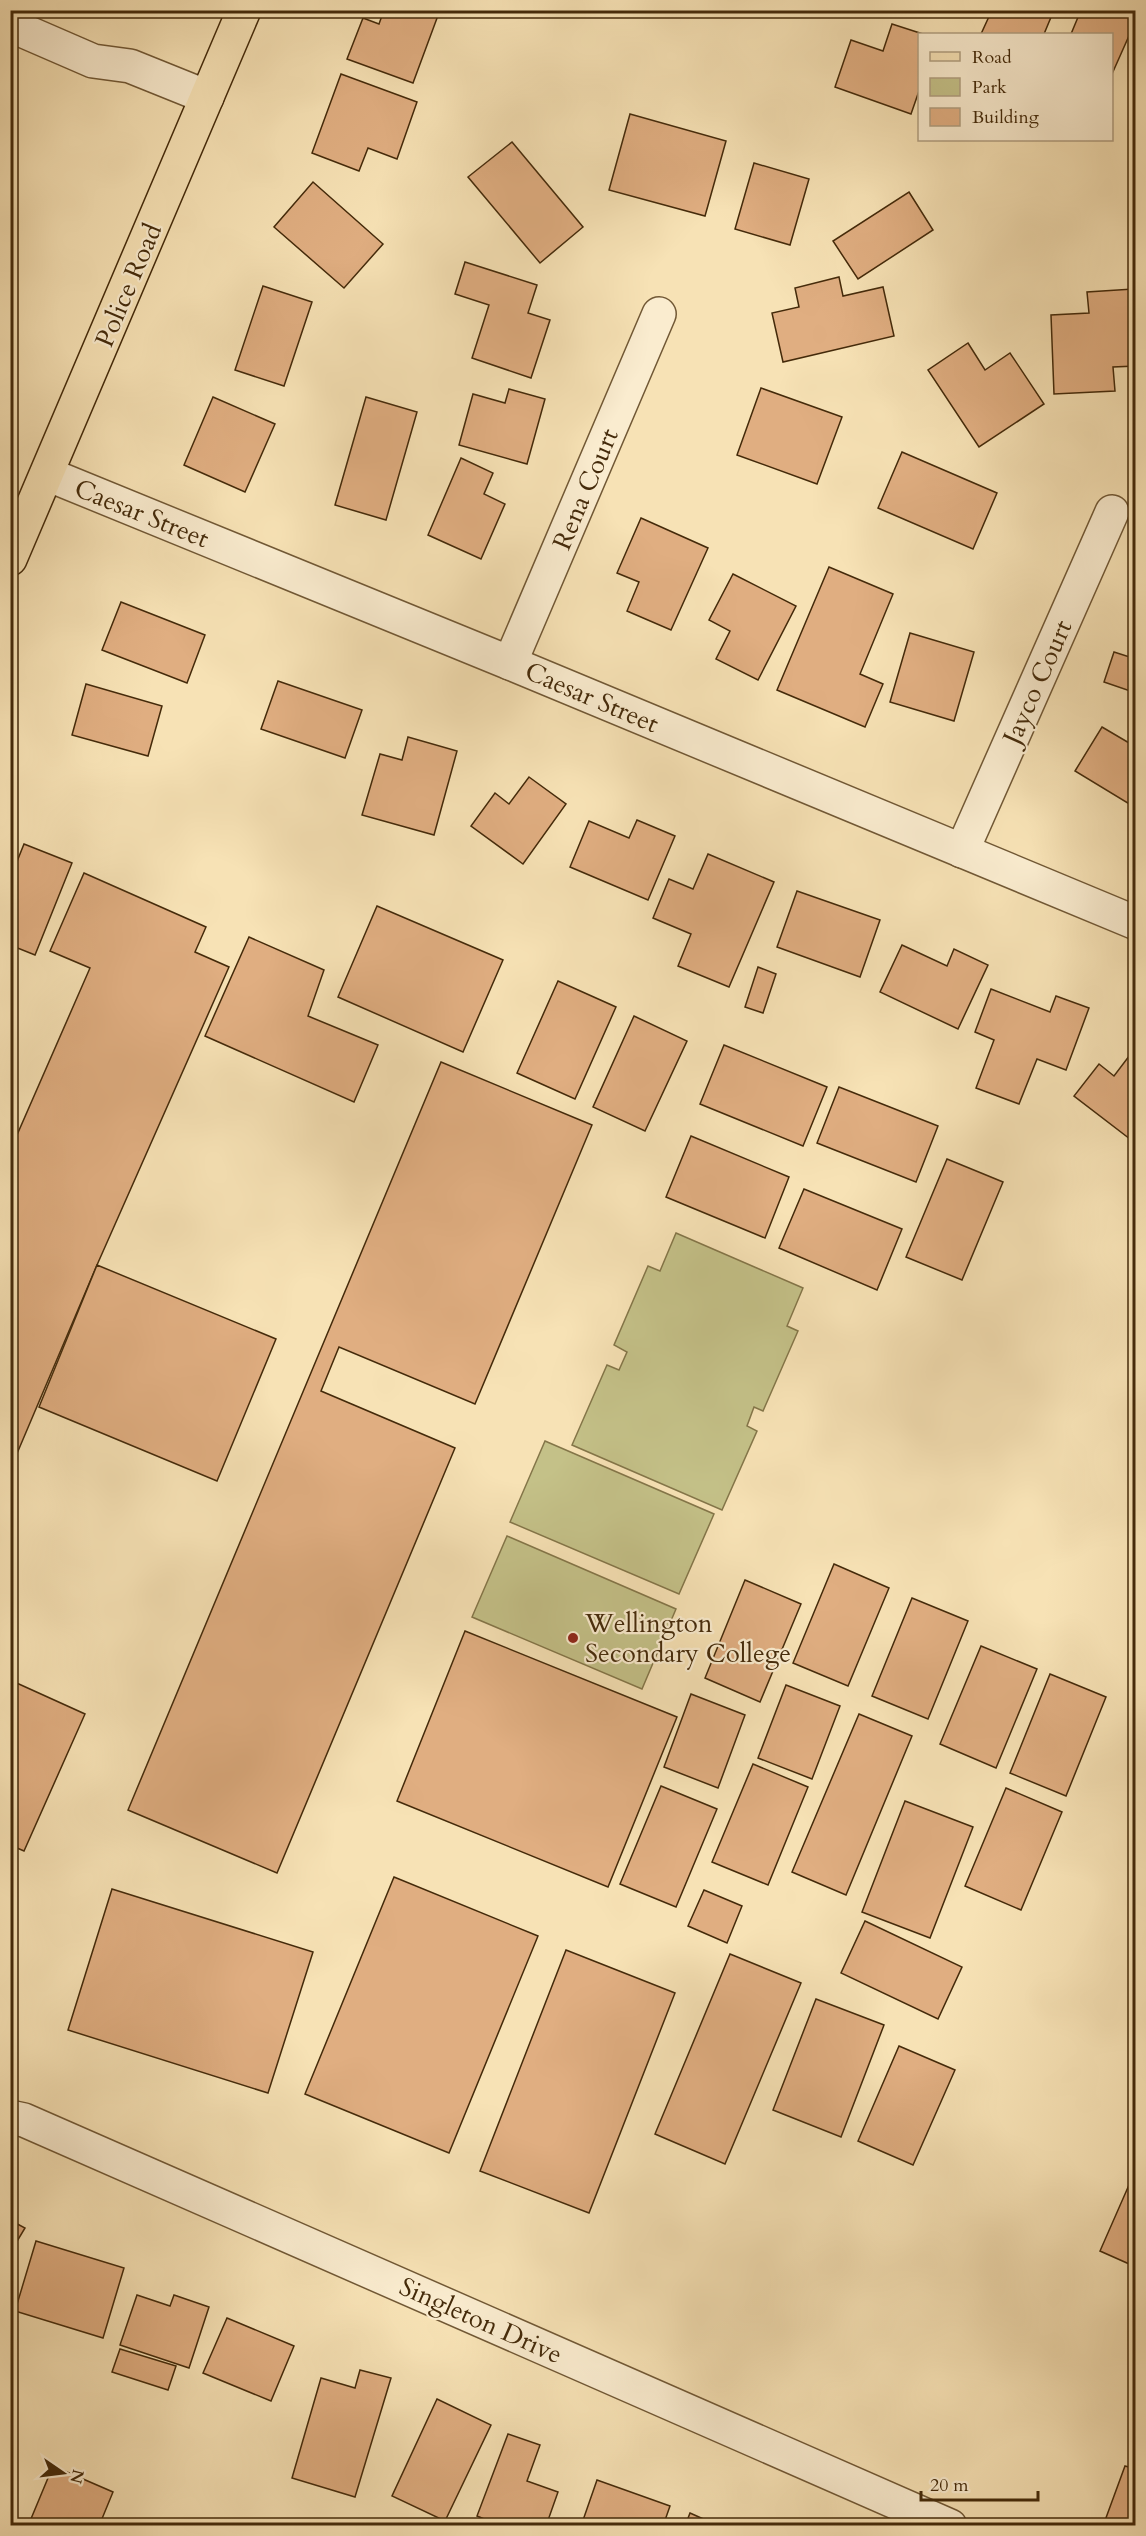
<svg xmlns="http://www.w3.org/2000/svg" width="1146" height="2536" font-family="Cardo,serif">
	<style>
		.green { fill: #c4c188; stroke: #847649; stroke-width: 1.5 }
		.building { fill: #e0ae81; stroke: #442a0a; stroke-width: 1.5 }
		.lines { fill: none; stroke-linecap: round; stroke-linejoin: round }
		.minor-casing { stroke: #715835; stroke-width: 36 }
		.major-casing { stroke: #442a0a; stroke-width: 36 }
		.minor { stroke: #faeccf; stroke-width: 33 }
		.major { stroke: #f7e2b5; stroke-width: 33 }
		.poi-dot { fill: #8f2418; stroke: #faeccf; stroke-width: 2 }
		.labels { text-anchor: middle; stroke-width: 4.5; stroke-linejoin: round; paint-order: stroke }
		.street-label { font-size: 26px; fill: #442a0a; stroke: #faeccf }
		.poi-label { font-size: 26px; fill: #442a0a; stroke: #faeccf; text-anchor: start }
	</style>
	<rect width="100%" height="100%" fill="#f7e2b5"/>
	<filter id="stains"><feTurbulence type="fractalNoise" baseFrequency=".00333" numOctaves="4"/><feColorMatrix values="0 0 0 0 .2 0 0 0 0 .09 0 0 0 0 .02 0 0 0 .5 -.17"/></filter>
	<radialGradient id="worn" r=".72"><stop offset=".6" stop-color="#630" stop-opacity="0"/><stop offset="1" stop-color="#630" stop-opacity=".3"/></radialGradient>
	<g class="green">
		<polygon points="676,1233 803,1288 787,1326 798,1331 763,1411 754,1407 747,1426 757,1431 722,1510 572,1445 607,1365 619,1370 627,1352 614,1345 648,1266 660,1271"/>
		<polygon points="545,1441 714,1514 679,1594 510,1522"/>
		<polygon points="507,1536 676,1609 642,1689 472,1617"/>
	</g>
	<g class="building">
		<polygon points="384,10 440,10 413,83 347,59 363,18 379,24"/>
		<polygon points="992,10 1054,10 1044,34 981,34"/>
		<polygon points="1081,10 1136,12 1136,20 1112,74 1112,34 1071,34"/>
		<polygon points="892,24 923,34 920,34 920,88 911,114 835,87 851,40 883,51"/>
		<polygon points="341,74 417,102 397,159 368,148 359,171 312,153"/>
		<polygon points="630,114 726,141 705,216 609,190"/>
		<polygon points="512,142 583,227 540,263 468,177"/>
		<polygon points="754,163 809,179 790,245 735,229"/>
		<polygon points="313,182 383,244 344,288 274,227"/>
		<polygon points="909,192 933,230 858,279 833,241"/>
		<polygon points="465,262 537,285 528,313 550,320 531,378 472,358 489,305 455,294"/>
		<polygon points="839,277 843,296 883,287 894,336 783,362 772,313 799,307 795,288"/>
		<polygon points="263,286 312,302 284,386 235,370"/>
		<polygon points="1133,289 1136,366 1113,367 1115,391 1054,394 1051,315 1089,313 1087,292"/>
		<polygon points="968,343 985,370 1010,353 1044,404 979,447 928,370"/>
		<polygon points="761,388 842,417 817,484 737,455"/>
		<polygon points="509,389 545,399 527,464 459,445 473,394 505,403"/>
		<polygon points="213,397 275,424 245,492 184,465"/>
		<polygon points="366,397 417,412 386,520 335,505"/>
		<polygon points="902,452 997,493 973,549 878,508"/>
		<polygon points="461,458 493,473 484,494 505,504 481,559 428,535"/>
		<polygon points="641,518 708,548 671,630 627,611 639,582 617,573"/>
		<polygon points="829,567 893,594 860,674 883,684 865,727 777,690"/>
		<polygon points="733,574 796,606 758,680 716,659 730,631 709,620"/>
		<polygon points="121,602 205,635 187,683 102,650"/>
		<polygon points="910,633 974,652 954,721 890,702"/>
		<polygon points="1114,652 1136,659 1136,693 1104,682"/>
		<polygon points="278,681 362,710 345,758 261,729"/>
		<polygon points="86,684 162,706 148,756 72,735"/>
		<polygon points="1102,727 1136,747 1136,798 1131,805 1075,771"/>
		<polygon points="408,737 457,751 434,835 362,815 380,754 402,760"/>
		<polygon points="529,777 566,804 523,864 471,826 495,793 509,804"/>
		<polygon points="637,820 675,836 648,900 570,867 589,821 629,838"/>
		<polygon points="24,844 72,863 35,955 10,945 10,879"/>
		<polygon points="708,854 774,882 729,987 678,966 691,934 653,918 669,879 693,889"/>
		<polygon points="84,873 206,927 195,952 229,967 97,1265 10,1470 10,1151 90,968 50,951"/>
		<polygon points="797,891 880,920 860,977 777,947"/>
		<polygon points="377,906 503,960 463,1052 338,997"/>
		<polygon points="249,937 324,970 308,1016 378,1045 354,1102 205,1036"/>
		<polygon points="902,945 947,966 954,949 988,965 958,1029 880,992"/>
		<polygon points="758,967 776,974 763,1013 745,1007"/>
		<polygon points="558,981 616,1007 575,1099 517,1073"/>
		<polygon points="991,989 1050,1012 1056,996 1089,1008 1066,1070 1037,1059 1019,1104 976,1088 994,1040 975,1032"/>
		<polygon points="634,1016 687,1041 645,1131 593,1107"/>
		<polygon points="724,1045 827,1087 803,1146 700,1104"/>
		<polygon points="1136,1047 1136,1132 1130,1139 1074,1096 1099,1064 1114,1076"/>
		<polygon points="441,1062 592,1125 475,1404 339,1347 321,1391 455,1448 277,1873 128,1810"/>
		<polygon points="839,1087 938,1126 916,1182 817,1143"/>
		<polygon points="691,1136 789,1177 765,1238 666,1197"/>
		<polygon points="947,1159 1003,1182 962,1280 906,1257"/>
		<polygon points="804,1189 902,1229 877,1290 779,1248"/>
		<polygon points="97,1265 276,1339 217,1481 39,1407"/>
		<polygon points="834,1564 889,1588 848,1686 793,1663"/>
		<polygon points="745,1580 801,1604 760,1702 705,1678"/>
		<polygon points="912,1598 968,1621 928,1719 872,1696"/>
		<polygon points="465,1631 677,1717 608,1887 397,1801"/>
		<polygon points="981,1646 1037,1669 996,1768 940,1744"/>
		<polygon points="1050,1674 1106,1697 1066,1796 1010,1773"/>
		<polygon points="10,1680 85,1714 24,1851 10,1845"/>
		<polygon points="786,1685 840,1706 812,1779 758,1758"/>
		<polygon points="691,1694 745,1715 718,1788 664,1767"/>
		<polygon points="859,1714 912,1736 846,1895 792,1872"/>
		<polygon points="753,1764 808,1787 768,1885 712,1862"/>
		<polygon points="661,1786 717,1809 676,1907 620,1884"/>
		<polygon points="1006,1788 1062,1812 1021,1910 965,1886"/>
		<polygon points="905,1801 973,1827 930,1938 862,1912"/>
		<polygon points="394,1877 538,1936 449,2153 305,2094"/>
		<polygon points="112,1889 313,1952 268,2093 68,2030"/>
		<polygon points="704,1890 742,1906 727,1943 688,1926"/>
		<polygon points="865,1921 962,1967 938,2019 841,1973"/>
		<polygon points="566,1950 675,1993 589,2213 480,2171"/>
		<polygon points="730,1954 801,1983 725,2164 655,2134"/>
		<polygon points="816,1999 884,2025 841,2137 773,2110"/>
		<polygon points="899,2046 955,2070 913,2165 858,2141"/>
		<polygon points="1136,2169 1136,2267 1100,2251"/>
		<polygon points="10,2220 25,2228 10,2253"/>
		<polygon points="36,2241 124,2268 103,2338 15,2311"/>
		<polygon points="137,2295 170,2306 174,2295 209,2307 189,2368 120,2345"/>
		<polygon points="227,2318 294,2346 271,2401 203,2373"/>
		<polygon points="120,2349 176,2366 168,2390 112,2372"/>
		<polygon points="360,2370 391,2378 355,2497 292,2478 321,2378 355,2388"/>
		<polygon points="437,2399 491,2425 445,2521 392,2496"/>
		<polygon points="508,2434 540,2445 527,2481 558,2492 546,2526 501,2526 477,2516"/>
		<polygon points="53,2466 113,2492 99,2526 28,2526"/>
		<polygon points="1125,2466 1136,2469 1136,2526 1103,2526"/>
		<polygon points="597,2480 670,2506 663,2526 581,2526"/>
		<polygon points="690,2513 719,2526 685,2526"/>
	</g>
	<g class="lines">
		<g class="minor-casing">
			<g id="minor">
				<polyline points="10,25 93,61 130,66 207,97"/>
				<polyline points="47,474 510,663 1136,923"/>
				<polyline points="510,663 659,314"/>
				<polyline points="962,851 1112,512"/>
				<polyline points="10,2117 24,2120 950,2526"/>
			</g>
		</g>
		<g class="major-casing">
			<polyline id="major" points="10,559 244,10"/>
		</g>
		<use href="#minor" class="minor"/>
		<use href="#major" class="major"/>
	</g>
	<circle class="poi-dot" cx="573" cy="1638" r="6"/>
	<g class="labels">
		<g class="street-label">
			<text transform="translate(128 285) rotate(-67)" y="9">Police Road</text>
			<text transform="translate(585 489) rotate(-67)" y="9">Rena Court</text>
			<text transform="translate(142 513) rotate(22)" y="9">Caesar Street</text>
			<text transform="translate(1037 682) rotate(-66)" y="9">Jayco Court</text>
			<text transform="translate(592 697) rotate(23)" y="9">Caesar Street</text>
			<text transform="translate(481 2320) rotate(24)" y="9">Singleton Drive</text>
		</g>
		<g class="poi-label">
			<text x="585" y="1632">Wellington<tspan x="585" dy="30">Secondary College</tspan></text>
		</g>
	</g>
	<rect width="1146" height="2536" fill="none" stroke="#f7e2b5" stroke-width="36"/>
	<rect x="12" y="12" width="1122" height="2512" fill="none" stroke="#442a0a" stroke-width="3"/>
	<rect x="18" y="18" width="1110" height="2500" fill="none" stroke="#442a0a" stroke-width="1.5"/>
	<rect x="918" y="33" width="195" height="108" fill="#faeccf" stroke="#b19e80" stroke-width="1.5"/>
	<rect x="930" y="52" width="30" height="9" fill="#f7e2b5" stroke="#b19e80" stroke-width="1.5"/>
	<text x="972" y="63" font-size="18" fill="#442a0a">Road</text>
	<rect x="930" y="78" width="30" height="18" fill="#c4c188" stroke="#b19e80" stroke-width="1.5"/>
	<text x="972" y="93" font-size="18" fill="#442a0a">Park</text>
	<rect x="930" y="108" width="30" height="18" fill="#e0ae81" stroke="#b19e80" stroke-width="1.5"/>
	<text x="972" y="123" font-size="18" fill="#442a0a">Building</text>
	<g transform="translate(63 2473) rotate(104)" stroke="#faeccf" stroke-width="4.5" paint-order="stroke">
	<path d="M0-4.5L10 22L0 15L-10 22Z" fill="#442a0a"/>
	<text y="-9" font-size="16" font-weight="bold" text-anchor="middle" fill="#442a0a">N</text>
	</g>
	<path d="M921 2491v9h117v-9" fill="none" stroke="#442a0a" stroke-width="3"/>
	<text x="930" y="2491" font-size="18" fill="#442a0a" stroke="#faeccf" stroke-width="4.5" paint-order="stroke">20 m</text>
	<rect width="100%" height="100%" filter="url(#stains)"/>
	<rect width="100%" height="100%" fill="url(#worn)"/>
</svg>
